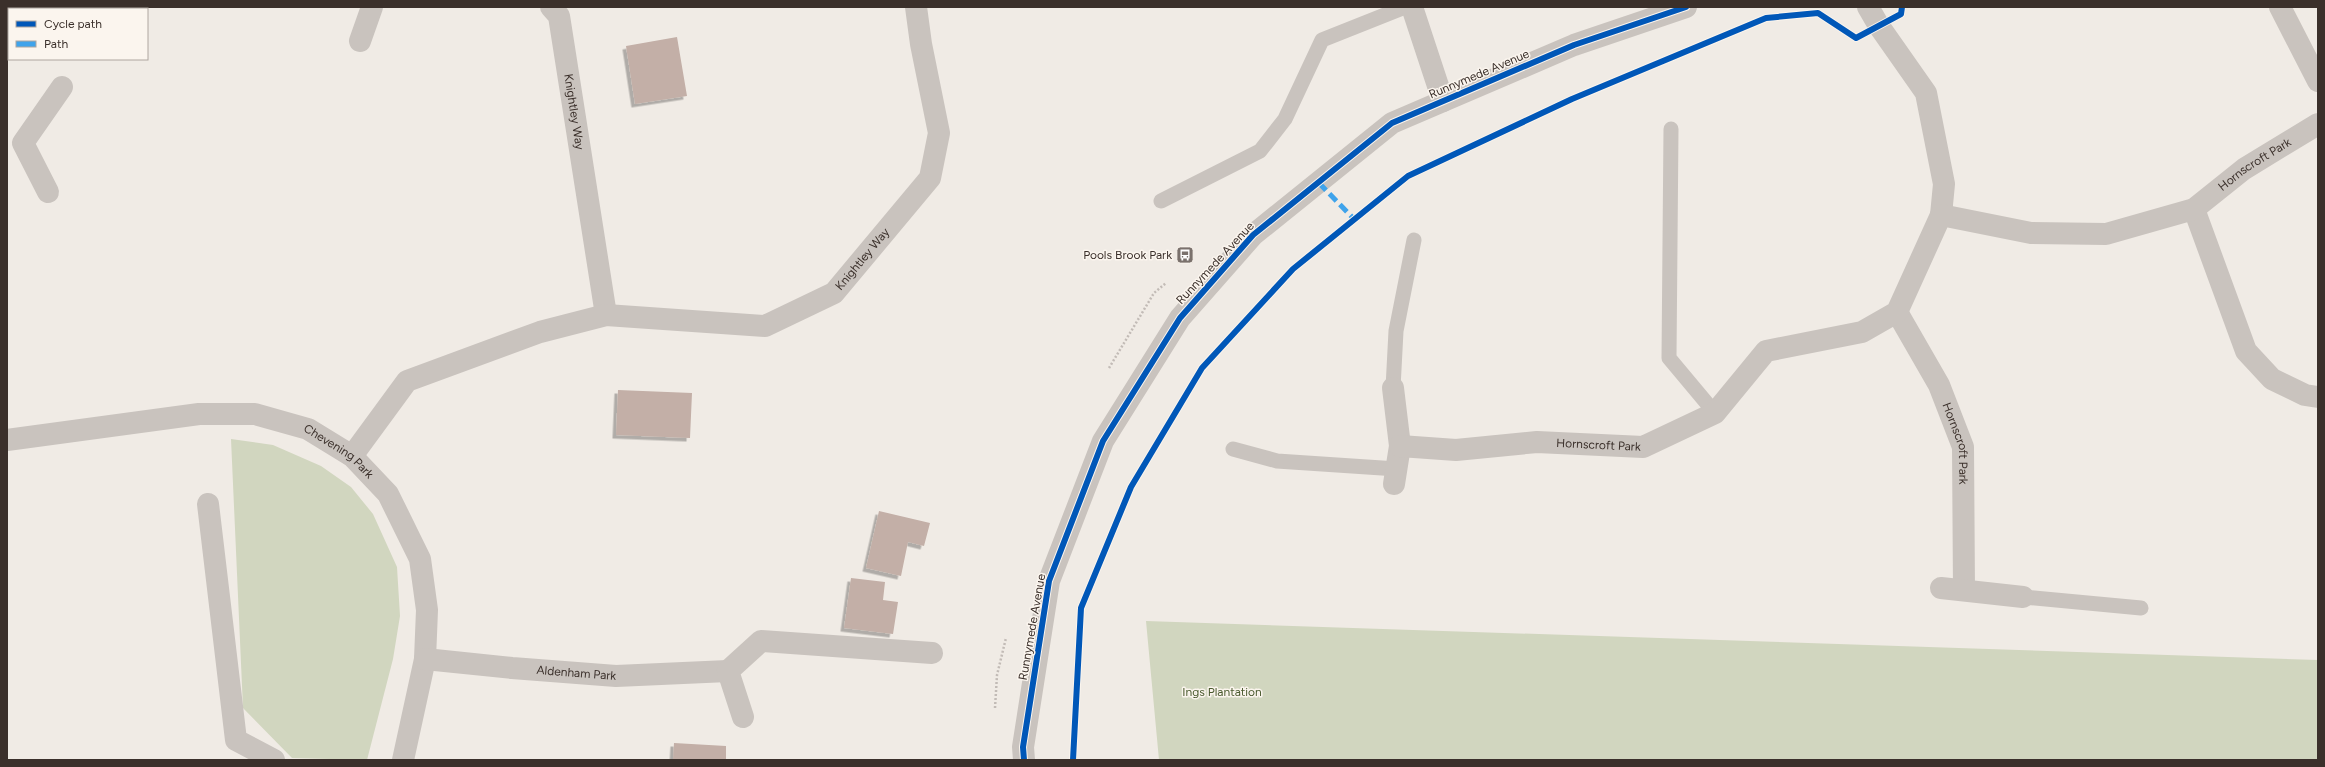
<svg xmlns="http://www.w3.org/2000/svg" width="2325" height="767" font-family="Figtree,sans-serif">
<style>
.green{fill:#d1d6bf}
.building{fill:#c3afa7;filter:url(#shadow)}
.lines{fill:none;stroke-linecap:round;stroke-linejoin:round}
.path{stroke:#c2bbb6;stroke-width:2.5;stroke-dasharray:2 2;stroke-linecap:butt}
.service{stroke:#c9c3be;stroke-width:15}
.minor{stroke:#c9c3be;stroke-width:22}
.tertiary{stroke:#c9c3be;stroke-width:22}
.quiet{stroke:#3fa3eb;stroke-width:5;stroke-dasharray:10 5;stroke-linecap:butt}
.cycleway-casing{stroke:#fbf5ee;stroke-width:8}
.cycleway{stroke:#0057b8;stroke-width:6}
.labels{text-anchor:middle;dominant-baseline:central;stroke-width:3;stroke-linejoin:round;paint-order:stroke}
.street-label{font-size:12px;fill:#3b302b;stroke:#fbf5ee}
.poi-label{font-size:12px;fill:#3b302b;stroke:#fbf5ee;text-anchor:end}
.park-label{font-size:12px;fill:#4a5a2e;stroke:#fbf5ee}
</style>
<defs>
<filter id="shadow"><feDropShadow dx="-3.5" dy="3.5" stdDeviation="0" flood-color="#0004"/></filter>
</defs>
<rect width="100%" height="100%" fill="#f0ebe5"/>
<!-- green -->
<path class="green" d="M 231,439 L 273,445 L 321,466 L 351,487 L 373,514 L 397,567 L 400,616 L 393,659 L 367,760 L 292,758 L 243,708 Z
M 1146,621 L 2318,660 L 2318,760 L 1159,760 Z"/>
<!-- building -->
<path class="building" d="M 677,37 L 687,96 L 635,104 L 626,46 Z
M 618,390 L 692,393 L 690,438 L 616,435 Z
M 879,511 L 930,523 L 924,546 L 908,542 L 901,576 L 866,568 Z
M 851,578 L 885,582 L 883,600 L 898,602 L 893,634 L 844,628 Z
M 674,743 L 726,746 L 726,760 L 673,760 Z"/>
<g class="lines">
<!-- path -->
<path class="path" d="M 1109,368 L 1154,293 L 1166,283
M 995,708 L 997,675 L 1006,638"/>
<!-- service -->
<path class="service" d="M 1671,129 L 1669,358 L 1715,413
M 1161,201 L 1260,151 L 1285,119 L 1322,40 L 1405,7
M 1393,388 L 1396,331 L 1414,240
M 1233,449 L 1277,461 L 1397,469
M 2023,597 L 2141,608"/>
<!-- minor -->
<g class="minor">
<path id="s1" d="M 551,7 L 559,16 L 606,315"/>
<path d="M 1412,7 L 1443,101"/>
<path d="M 1868,7 L 1879,26 L 1926,93 L 1944,184 L 1941,215"/>
<path d="M 2280,7 L 2318,81"/>
<path d="M 360,41 L 372,7"/>
<path d="M 48,192 L 23,143 L 62,87"/>
<path d="M 2194,209 L 2246,351 L 2272,379 L 2305,395 L 2318,397"/>
<path id="s2" d="M 1897,312 L 1939,385 L 1963,447 L 1964,590"/>
<path d="M 1393,388 L 1400,446 L 1394,484"/>
<path id="s3" d="M 7,440 L 199,414 L 255,414 L 308,429 L 352,456 L 388,494 L 420,559 L 427,610 L 425,659 L 403,760"/>
<path id="s4" d="M 1400,446 L 1456,450 L 1537,442 L 1643,447 L 1715,413 L 1766,351 L 1862,332 L 1897,312 L 1941,215 L 2031,233 L 2106,234 L 2194,209 L 2244,169 L 2318,124"/>
<path id="s5" d="M 352,456 L 407,381 L 540,332 L 606,315 L 765,326 L 834,293 L 930,178 L 939,133 L 921,44 L 916,7"/>
<path d="M 208,504 L 236,740 L 274,760"/>
<path d="M 1941,588 L 2023,597"/>
<path id="s6" d="M 425,659 L 512,668 L 616,676 L 728,671"/>
<path d="M 743,717 L 728,671 L 761,641 L 932,653"/>
</g>
<!-- tertiary -->
<path class="tertiary" d="M 1024,760 L 1023,747 L 1049,581 L 1103,441 L 1180,318 L 1253,235 L 1392,123 L 1574,45 L 1686,7"/>
<!-- quiet -->
<path class="quiet" d="M 1319,183 L 1354,219"/>
<!-- cycleway casing -->
<g class="cycleway-casing">
<path id="cycleway" d="M 1024,760 L 1023,747 L 1049,581 L 1103,441 L 1180,318 L 1253,235 L 1392,123 L 1574,45 L 1686,7
M 1073,760 L 1081,608 L 1131,487 L 1202,368 L 1293,269 L 1408,176 L 1572,99 L 1766,18 L 1818,13 L 1856,38 L 1901,14 L 1902,7"/>
</g>
<!-- cycleway -->
<use href="#cycleway" class="cycleway"/>
</g>
<!-- icons -->
<defs>
<g id="bus-square" transform="scale(0.9)"><rect x="-9" y="-9" width="18" height="18" rx="4" fill="#7a716c" stroke="#fbf5ee"/><path d="M-5-6H5V4H4V6H2V4H-2V6H-4V4H-5ZM-3.5-4V0h7V-4ZM-3.5 1.2v1.5H-2V1.2ZM2 1.2v1.5H3.5V1.2Z" fill="#fff"/></g>
</defs>
<g fill-rule="evenodd">
<use href="#bus-square" x="1185" y="255"/>
</g>
<g class="labels">
<!-- street labels -->
<g class="street-label">
<text transform="translate(1479 74) rotate(-23)">Runnymede Avenue</text>
<text stroke="none"><textPath href="#s1" startOffset="109">Knightley Way</textPath></text>
<text stroke="none"><textPath href="#s4" startOffset="982">Hornscroft Park</textPath></text>
<text stroke="none"><textPath href="#s5" startOffset="583">Knightley Way</textPath></text>
<text transform="translate(1215 263) rotate(-47)">Runnymede Avenue</text>
<text stroke="none"><textPath href="#s4" startOffset="199">Hornscroft Park</textPath></text>
<text stroke="none"><textPath href="#s2" startOffset="146">Hornscroft Park</textPath></text>
<text stroke="none"><textPath href="#s3" startOffset="343">Chevening Park</textPath></text>
<text transform="translate(1032 627) rotate(-80)">Runnymede Avenue</text>
<text stroke="none"><textPath href="#s6" startOffset="152">Aldenham Park</textPath></text>
</g>
<!-- poi labels -->
<g class="poi-label">
<text x="1172" y="255">Pools Brook Park</text>
</g>
<!-- park labels -->
<g class="park-label">
<text x="1222" y="692">Ings Plantation</text>
</g>
</g>
<!-- border -->
<rect width="2325" height="767" fill="none" stroke="#3b302b" stroke-width="16"/>
<!-- legend -->
<rect x="8" y="8" width="140" height="52" fill="#fbf5ee" stroke="#aea6a0"/>
<rect x="16" y="21" width="20" height="6" fill="#0057b8" stroke="#aea6a0"/>
<text x="44" y="28" font-size="12" fill="#3b302b">Cycle path</text>
<rect x="16" y="41" width="20" height="6" fill="#3fa3eb" stroke="#aea6a0"/>
<text x="44" y="48" font-size="12" fill="#3b302b">Path</text>
</svg>
